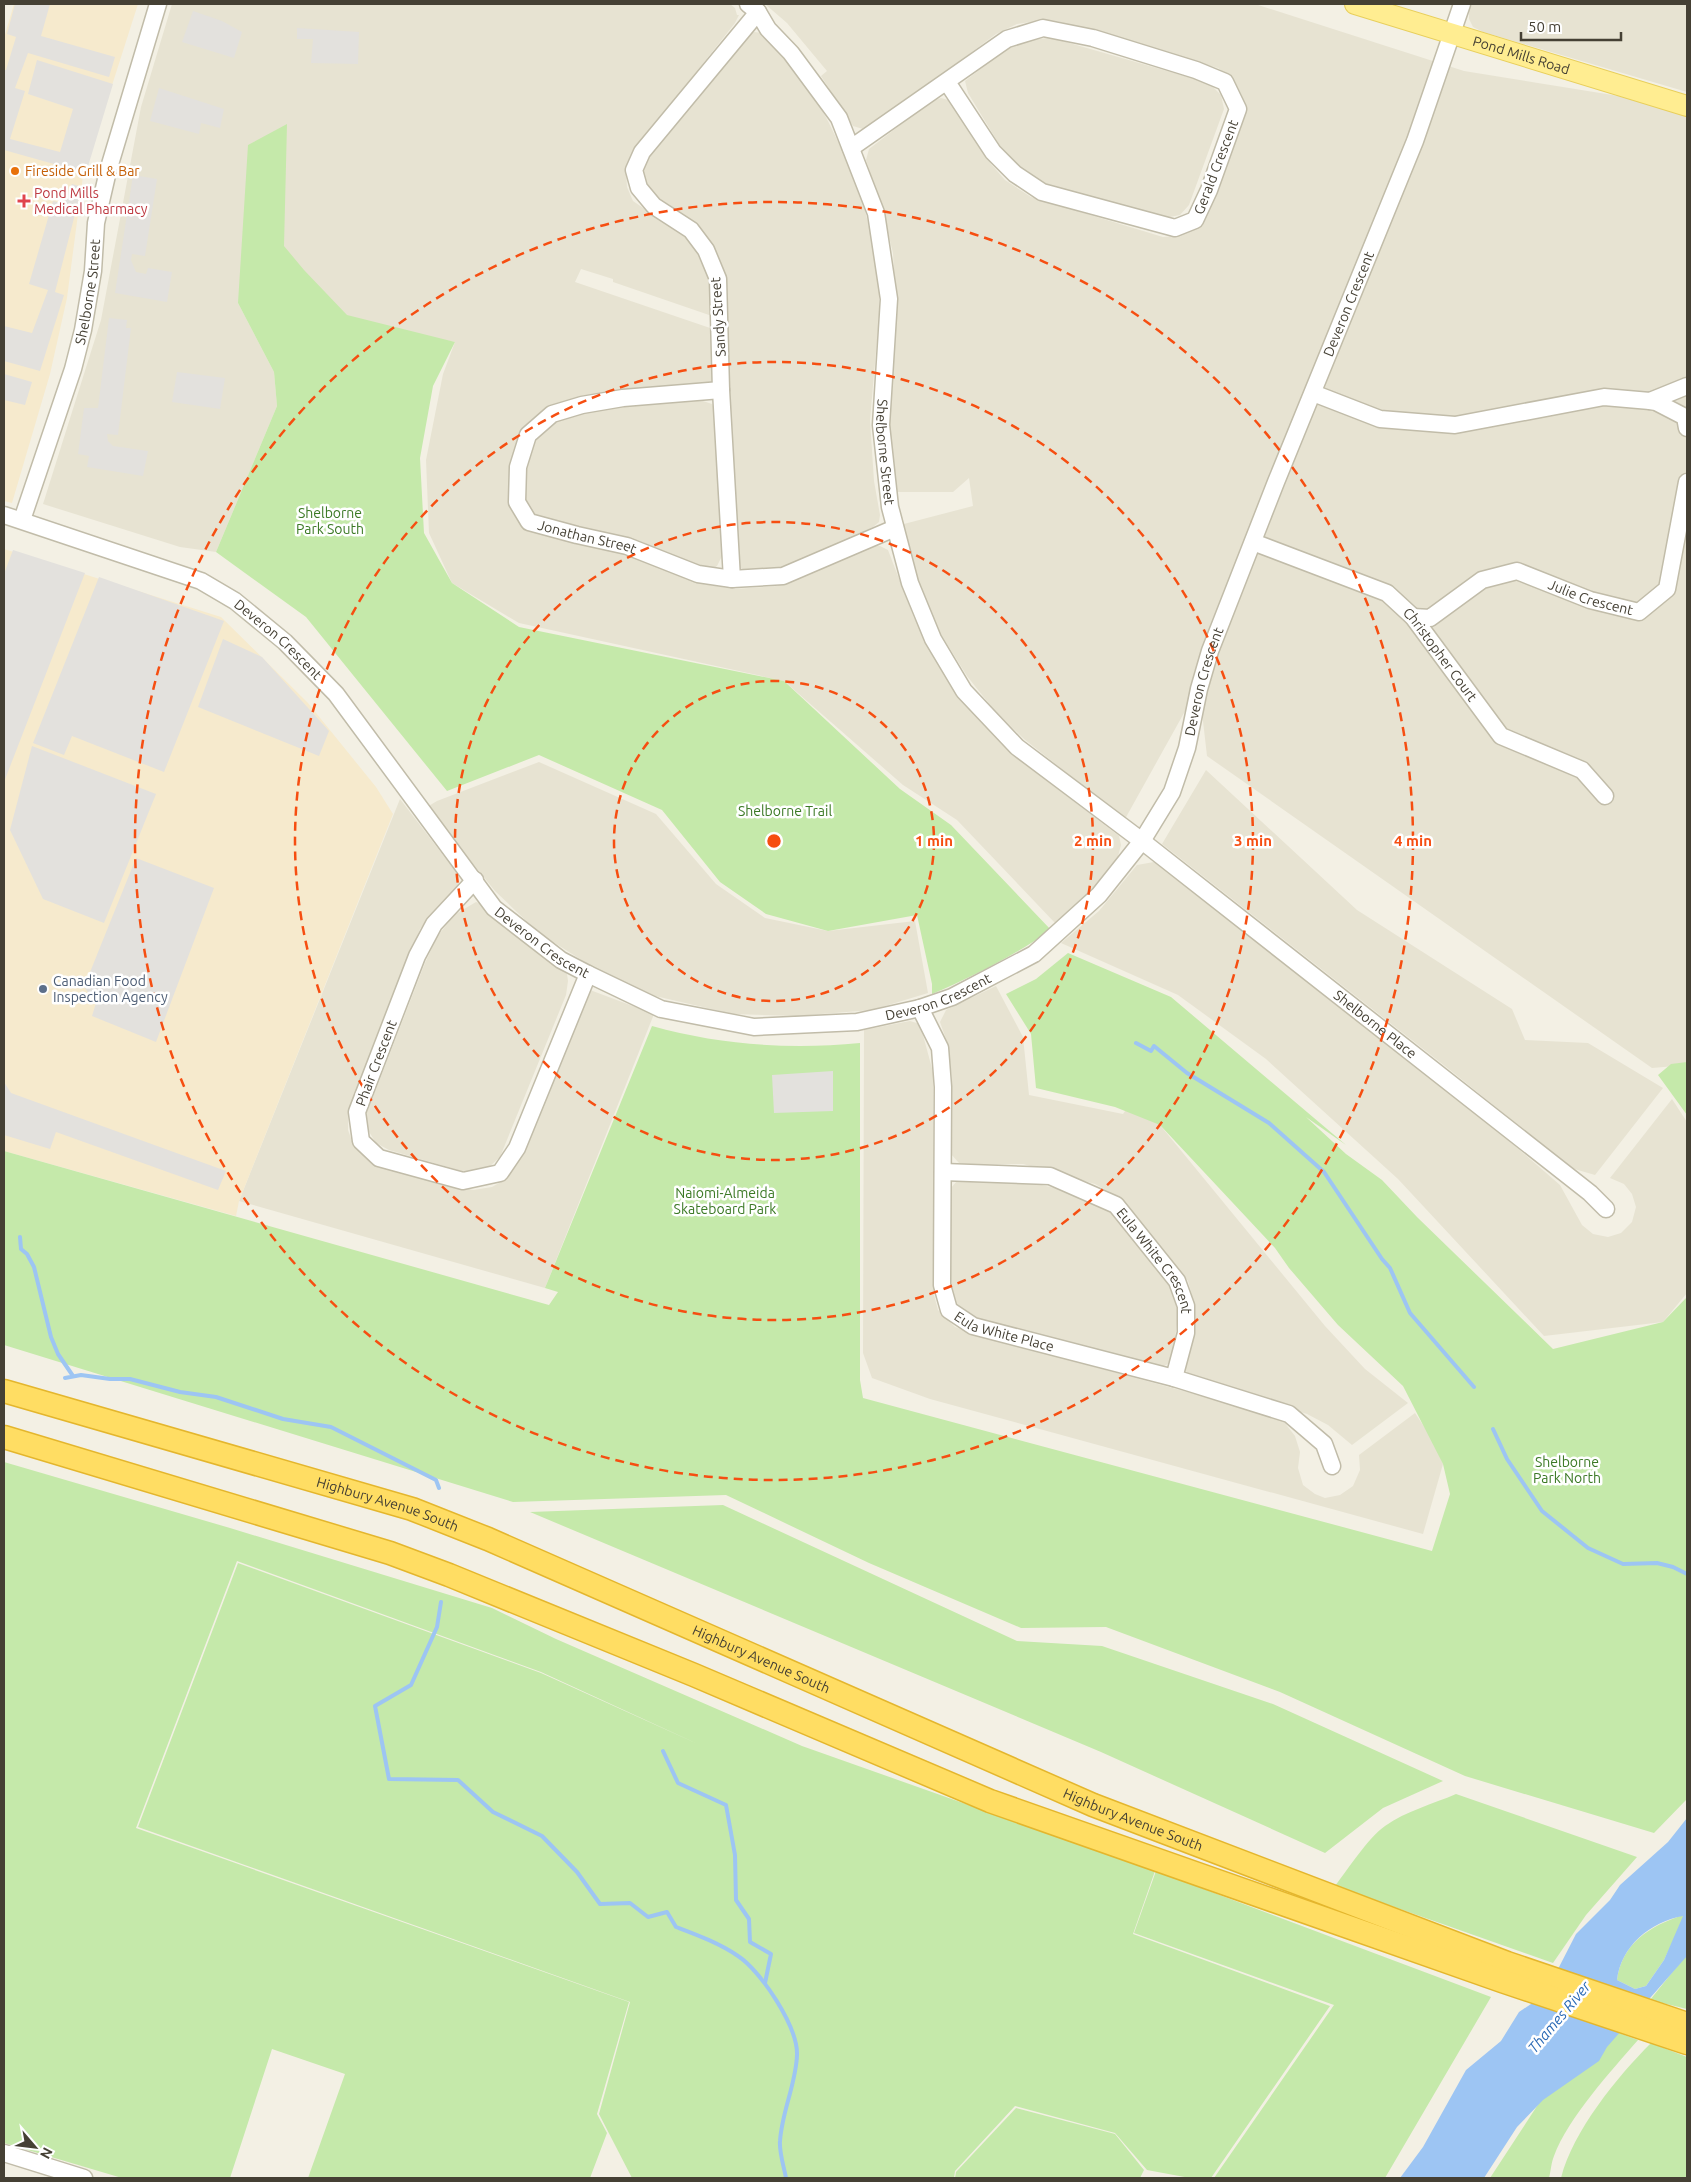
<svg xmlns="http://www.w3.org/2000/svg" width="1691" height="2182" font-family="Ubuntu,sans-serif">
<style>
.residential{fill:#e7e3d2}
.commercial{fill:#f6eacd}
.green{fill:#c5e9aa}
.parking{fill:#e3e1dd}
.water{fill:#9dc5f3;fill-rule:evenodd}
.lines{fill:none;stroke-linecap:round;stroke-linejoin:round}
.stream{stroke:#9dc5f3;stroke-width:4}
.minor-casing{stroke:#c1bca9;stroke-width:19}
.major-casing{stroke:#e8cf5c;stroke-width:22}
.highway-casing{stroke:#e4b62d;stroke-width:25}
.minor{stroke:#fff;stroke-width:16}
.major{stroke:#ffed91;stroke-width:20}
.highway{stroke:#ffdd63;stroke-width:22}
.ring{fill:none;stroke:#f64e11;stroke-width:2.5;stroke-dasharray:9 6}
.food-dot{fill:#e8710a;stroke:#fff;stroke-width:2}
.health-dot{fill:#e0444e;stroke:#fff;stroke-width:2}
.service-dot{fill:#5c6f8a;stroke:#fff;stroke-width:2}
.labels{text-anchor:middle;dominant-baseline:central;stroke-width:5;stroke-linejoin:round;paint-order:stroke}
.street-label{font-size:14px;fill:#454034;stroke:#fff}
.food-label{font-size:14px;fill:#c56008;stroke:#fff;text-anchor:start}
.health-label{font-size:14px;fill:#be3a42;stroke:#fff;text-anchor:start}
.park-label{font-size:14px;fill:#3b7925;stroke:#fff}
.service-label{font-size:14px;fill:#4e5e75;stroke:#fff;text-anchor:start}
.water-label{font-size:15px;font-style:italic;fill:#2969b5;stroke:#fff}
.centre{fill:#f64e11;stroke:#fff;stroke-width:2.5}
.ring-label{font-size:15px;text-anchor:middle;font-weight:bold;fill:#f64e11;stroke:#fff;stroke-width:5;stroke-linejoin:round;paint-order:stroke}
</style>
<rect width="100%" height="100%" fill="#f3f0e4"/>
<!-- residential -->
<path class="residential" d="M 172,4 L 730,4 L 735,8 L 737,15 L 739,15 L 735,23 L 630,156 L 626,171 L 627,187 L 633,201 L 684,236 L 696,247 L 710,280 L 712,316 L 613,282 L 613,279 L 581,269 L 575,282 L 713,329 L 715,377 L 710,383 L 547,410 L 529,423 L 513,453 L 510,507 L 635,553 L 703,584 L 734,589 L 777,586 L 871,545 L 880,546 L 888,550 L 914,618 L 935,655 L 1014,753 L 1046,780 L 1119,836 L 1121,845 L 1117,860 L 1089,893 L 1055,923 L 957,820 L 903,785 L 784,681 L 519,623 L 452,583 L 429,533 L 426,460 L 443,374 L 455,342 L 238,303 L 274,372 L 277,406 L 216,552 L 180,547 L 43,504 L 101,320 L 141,107 Z
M 765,4 L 1255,4 L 1464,71 L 1687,107 L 1687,1065 L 1652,1068 L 1207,756 L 1199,686 L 1125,819 L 1024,739 L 994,710 L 967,676 L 937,628 L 914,579 L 900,525 L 973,506 L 969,478 L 953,492 L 893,492 L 889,428 L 896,312 L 893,253 L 881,205 L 866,160 L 869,149 L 930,102 L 941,98 L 952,101 L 991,164 L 1005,180 L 1031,197 L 1163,237 L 1176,236 L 1194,228 L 1207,215 L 1239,129 L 1244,112 L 1242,96 L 1234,80 L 1218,68 L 1057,21 L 1044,20 L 1017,24 L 996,34 L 874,125 L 863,129 L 853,126 L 821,76 L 827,71 L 787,23 Z
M 1472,4 L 1687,4 L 1687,92 L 1483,32 L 1473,27 L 1469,19 L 1469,10 Z
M 754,32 L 764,33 L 812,92 L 829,123 L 850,167 L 864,206 L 874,248 L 879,284 L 879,317 L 870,420 L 874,481 L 880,515 L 879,522 L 873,527 L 799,562 L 777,570 L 746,572 L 737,565 L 725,293 L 722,265 L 711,243 L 700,228 L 653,198 L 644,186 L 641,170 L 644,161 L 746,37 Z
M 1052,38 L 1209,83 L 1221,95 L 1224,109 L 1189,205 L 1180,215 L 1165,218 L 1044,183 L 1020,170 L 1005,154 L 968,93 L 965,81 L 1011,45 L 1033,39 Z
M 700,400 L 712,404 L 716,413 L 722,556 L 717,566 L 708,572 L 642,542 L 540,520 L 528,509 L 523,495 L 525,457 L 533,440 L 549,426 L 571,415 L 615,405 Z
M 539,762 L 656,814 L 716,884 L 765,918 L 828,931 L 915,921 L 928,993 L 872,1010 L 796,1016 L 733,1014 L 655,996 L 591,966 L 539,933 L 495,891 L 427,807 L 437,801 Z
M 1206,770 L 1357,910 L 1512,1009 L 1525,1040 L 1588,1043 L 1663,1088 L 1595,1175 L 1571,1168 L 1450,1070 L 1162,844 Z
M 400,799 L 456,872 L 459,882 L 455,892 L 437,907 L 420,929 L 348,1111 L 348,1130 L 353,1144 L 363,1155 L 377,1165 L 473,1190 L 492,1187 L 506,1179 L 519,1160 L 590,990 L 654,1014 L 545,1288 L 239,1201 Z
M 1154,862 L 1289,964 L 1409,1061 L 1427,1071 L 1470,1107 L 1560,1185 L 1582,1225 L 1593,1234 L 1608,1237 L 1621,1233 L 1632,1222 L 1636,1207 L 1632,1194 L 1624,1184 L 1610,1178 L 1672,1099 L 1687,1122 L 1687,1293 L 1663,1322 L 1544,1336 L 1398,1179 L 1266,1059 L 1178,995 L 1061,943 L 1099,911 L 1137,865 Z
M 476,902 L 485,905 L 511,932 L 567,974 L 568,981 L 566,995 L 500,1157 L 488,1168 L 472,1174 L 389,1150 L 376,1143 L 368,1130 L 366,1115 L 425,963 L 437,937 L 454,915 Z
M 996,986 L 1023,1037 L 1029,1095 L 1123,1114 L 1130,1104 L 1160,1125 L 1325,1326 L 1365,1369 L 1408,1403 L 1352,1445 L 1328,1425 L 1307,1414 L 1191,1378 L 1186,1371 L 1186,1362 L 1194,1332 L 1195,1306 L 1188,1281 L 1132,1211 L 1113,1194 L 1095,1184 L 1071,1177 L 1023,1164 L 966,1165 L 959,1163 L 951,1154 L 952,1078 L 948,1045 L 940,1022 L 946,1010 Z
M 910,1021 L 920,1024 L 933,1072 L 934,1295 L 938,1310 L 955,1327 L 976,1335 L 1265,1413 L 1284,1422 L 1295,1436 L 1300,1452 L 1298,1468 L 1303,1485 L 1315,1494 L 1325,1498 L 1340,1495 L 1353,1486 L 1360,1470 L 1359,1455 L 1415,1413 L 1431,1437 L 1443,1464 L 1423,1534 L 930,1399 L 872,1378 L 863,1353 L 864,1030 Z
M 1020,1180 L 1063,1190 L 1091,1200 L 1113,1213 L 1163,1274 L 1176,1298 L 1178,1318 L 1173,1351 L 1168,1364 L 1159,1368 L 983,1321 L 966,1314 L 955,1303 L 949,1289 L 950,1189 L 957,1181 Z"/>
<!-- commercial -->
<path class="commercial" d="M 14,4 L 138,4 L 83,176 L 67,298 L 50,374 L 12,503 L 4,501 L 4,38 Z
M 4,549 L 221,617 L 308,703 L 376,787 L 393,814 L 239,1201 L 236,1216 L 4,1151 Z"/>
<!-- green -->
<path class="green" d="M 287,124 L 284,246 L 304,270 L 347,315 L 455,342 L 433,386 L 420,458 L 424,533 L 452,583 L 519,627 L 784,681 L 900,789 L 951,825 L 1051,930 C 1013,956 974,976 932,994 L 932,984 L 917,915 L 828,931 L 766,914 L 720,882 L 662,810 L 539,755 L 447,791 L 306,617 L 216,552 L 277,406 L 274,372 L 238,303 L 248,145 Z
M 1068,953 L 1171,997 L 1346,1145 L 1306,1117 L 1346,1154 L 1382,1180 L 1417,1217 L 1553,1349 L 1663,1322 L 1687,1297 L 1687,1799 L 1654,1833 L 1465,1776 L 1280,1692 L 1106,1627 L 1021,1628 L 869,1563 L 726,1495 L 513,1502 L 4,1345 L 4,1151 L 549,1305 L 558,1292 L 545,1288 L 652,1026 C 720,1045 790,1050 860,1043 L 860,1380 L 863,1398 L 1432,1551 L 1450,1494 L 1443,1464 L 1403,1386 L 1338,1325 L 1289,1268 L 1275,1248 L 1160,1125 L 1115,1107 L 1036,1088 L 1031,1034 L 1006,994 L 1036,979 Z
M 1687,1062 L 1687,1115 L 1658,1075 L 1671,1064 Z
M 4,1462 L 230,1528 L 492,1608 L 556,1639 L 802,1746 L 1155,1871 L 1133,1934 L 1330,2006 L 1211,2178 L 1190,2178 L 1147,2170 L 1115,2133 L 1015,2106 L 955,2171 L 954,2178 L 632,2178 L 599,2114 L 630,2002 L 138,1827 L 238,1563 L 541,1673 L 700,1745 L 541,1672 L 237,1561 L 136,1828 L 629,2002 L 597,2114 L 607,2133 L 590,2178 L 308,2178 L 345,2074 L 272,2049 L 230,2178 L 122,2178 L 4,2143 Z
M 723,1505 L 1017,1641 L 1102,1646 L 1273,1704 L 1443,1781 L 1383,1808 L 1325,1853 L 1101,1752 L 530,1512 Z
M 1456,1794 L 1637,1857 L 1586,1915 L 1553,1963 L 1335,1886 C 1348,1869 1368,1838 1385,1826 C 1406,1811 1433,1804 1456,1794 Z
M 1156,1871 L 1491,1997 L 1385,2178 L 1214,2178 L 1334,2005 L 1134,1933 Z
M 1683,1915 L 1683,1920 L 1664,1960 L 1646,1986 L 1635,1989 L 1617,1980 C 1622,1943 1650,1926 1683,1915 Z
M 1687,1954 L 1687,2009 L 1650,2000 Z
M 1605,2028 L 1638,2040 C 1612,2070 1568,2118 1554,2156 C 1551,2163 1551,2171 1549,2178 L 1490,2178 L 1554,2080 Z
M 1651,2043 L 1687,2057 L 1687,2178 L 1561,2178 C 1573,2131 1617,2077 1651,2043 Z
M 1016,2108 L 1115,2134 L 1144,2170 L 1140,2178 L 955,2178 L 956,2172 Z"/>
<!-- parking -->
<path class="parking" d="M 15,4 L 50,4 L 41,36 L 115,57 L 109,77 L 28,53 L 15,88 L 25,91 L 10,139 L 60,152 L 73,109 L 28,94 L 37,60 L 113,84 L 86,173 L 4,150 L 4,70 L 6,70 L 16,37 L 7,34 Z
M 193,11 L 222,21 L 242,32 L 234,58 L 182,42 Z
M 297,28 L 359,32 L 358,64 L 311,63 L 313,39 L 297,39 Z
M 159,88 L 224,109 L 220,128 L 201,123 L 199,134 L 150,121 Z
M 133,175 L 157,179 L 145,256 L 132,254 L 131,260 L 136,272 L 146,274 L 148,268 L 172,272 L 167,302 L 115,293 Z
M 72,184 L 82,187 L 55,292 L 64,295 L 40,371 L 4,361 L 4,326 L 32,333 L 48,290 L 29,284 L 53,201 L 64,204 Z
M 109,318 L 127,320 L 126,328 L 131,328 L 118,435 L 107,434 L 108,441 L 113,446 L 148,451 L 143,476 L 87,467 L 89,456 L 78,454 L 84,408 L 98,408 Z
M 177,372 L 225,378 L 220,409 L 172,402 Z
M 4,374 L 32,382 L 25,405 L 4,400 Z
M 13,550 L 85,573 L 4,782 L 4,574 Z
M 99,577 L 224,621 L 164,772 L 72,736 L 64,755 L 33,743 Z
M 223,639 L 262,657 L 329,731 L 319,756 L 198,707 Z
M 32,746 L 156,794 L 104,923 L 43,899 L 10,830 Z
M 136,858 L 214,888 L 156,1042 L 92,1016 L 96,1003 L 84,987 Z
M 833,1071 L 833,1111 L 774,1113 L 772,1075 Z
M 4,1082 L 11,1093 L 226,1171 L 218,1190 L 56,1132 L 50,1149 L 4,1135 Z"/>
<!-- water -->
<path class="water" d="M 1687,1818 L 1687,1956 L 1607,2047 L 1599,2061 L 1543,2100 L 1517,2127 L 1484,2178 L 1400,2178 L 1423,2147 L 1466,2070 L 1501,2041 L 1519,2012 L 1534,2002 L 1557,1971 L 1576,1934 L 1610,1900 L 1620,1885 L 1668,1842 ZM 1683,1916 L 1664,1960 L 1646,1986 L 1635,1989 L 1617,1980 C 1621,1946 1650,1922 1683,1916 Z"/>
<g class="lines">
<!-- stream -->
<path class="stream" d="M 1136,1043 L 1151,1051 L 1154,1046 L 1187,1073 L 1269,1123 L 1324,1172 L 1382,1259 L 1390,1268 L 1410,1313 L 1474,1387
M 20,1237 L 21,1249 L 27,1254 L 34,1267 L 51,1337 L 58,1354 L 73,1376
M 65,1378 L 81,1375 L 110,1379 L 130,1379 L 180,1392 L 216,1397 L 283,1419 L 331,1427 L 436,1480 L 439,1488
M 1493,1429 L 1507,1459 L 1542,1511 L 1588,1548 L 1623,1564 L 1657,1563 L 1673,1567 L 1687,1574
M 441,1602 L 437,1627 L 411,1685 L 375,1706 L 389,1779 L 458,1780 L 493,1812 L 542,1836 L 577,1872 L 600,1904 L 630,1903 L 648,1917 L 667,1912 L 676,1927 C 697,1935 719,1943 738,1956 C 761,1971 798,2027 797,2055 C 796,2084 782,2111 780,2141 C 779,2152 784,2167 786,2178
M 663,1751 L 678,1783 L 726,1805 L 735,1855 L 736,1900 L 749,1919 L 750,1942 L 771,1954 L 765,1983"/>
<!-- minor casing -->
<g class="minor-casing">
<g id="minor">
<path id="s1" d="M 748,4 L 758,12 L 768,29 L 791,53 L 839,118 L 876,213 L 889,299 L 881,425 L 890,507 L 910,583 L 933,639 L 964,691 L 1017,747 L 1142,841 L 1590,1193 L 1606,1209"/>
<path d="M 851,148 L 1007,39 L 1043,28 L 1093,38 L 1196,70 L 1225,82 L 1238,109 L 1209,190 L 1195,220 L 1175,228 L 1042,192 L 1015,174 L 993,152 L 947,82"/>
<path id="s2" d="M 721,390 L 623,398 L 582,405 L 552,414 L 528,435 L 518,467 L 517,502 L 529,522 L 577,535 L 627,546 L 698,574 L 732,579 L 783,576 L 895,528"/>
<path d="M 1313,393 L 1380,419 L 1455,425 L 1604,397 L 1650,401 L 1656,402 L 1685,417 L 1687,428"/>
<path d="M 1650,401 L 1687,386"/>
<path id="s3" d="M 4,515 L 201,581 L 235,601 L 285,642 L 336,694 L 494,908 L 561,960 L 588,974 L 661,1009 L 754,1027 L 857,1022 L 920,1008 L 952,997 L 1034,954 L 1099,895 L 1142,841 L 1172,792 L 1187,748 L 1199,689 L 1210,651 L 1276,482 L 1415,141 L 1462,4"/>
<path id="s4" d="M 22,520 L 73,369 L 83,330 L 93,271 L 96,223 L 108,171 L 158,4"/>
<path id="s5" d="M 1253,542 L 1387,593 L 1413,617 L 1501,736 L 1582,770 L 1605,796"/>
<path d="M 732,579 L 721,390 L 718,279 L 706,250 L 691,230 L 654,206 L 639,188 L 634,170 L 642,152 L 758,12"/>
<path id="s6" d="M 1413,617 L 1430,618 L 1482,580 L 1517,571 L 1590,600 L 1639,612 L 1667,589 L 1687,482"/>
<path d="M 475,880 L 434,924 L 417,956 L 357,1112 L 361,1141 L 379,1158 L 463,1181 L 500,1173 L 517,1148 L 588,974"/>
<path id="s7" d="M 920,1008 L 940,1048 L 943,1087 L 942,1285 L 949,1310 L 973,1326 L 1174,1378 L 1289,1414 L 1324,1444 L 1332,1466"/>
<path id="s8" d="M 943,1172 L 1050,1176 L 1116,1205 L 1177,1281 L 1186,1306 L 1186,1333 L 1174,1378"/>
<path d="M 4,2153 L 84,2178"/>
</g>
</g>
<!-- major casing -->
<g class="major-casing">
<g id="major">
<path id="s9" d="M 1355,4 L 1687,106"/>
</g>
</g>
<!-- highway casing -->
<g class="highway-casing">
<g id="highway">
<path id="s10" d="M 4,1391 L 412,1509 L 488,1539 L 1093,1805 L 1507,1963 L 1687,2024"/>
<path d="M 4,1437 L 390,1553 L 449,1575 L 694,1675 L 990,1801 L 1502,1981 L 1687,2043"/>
</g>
</g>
<!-- minor -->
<use href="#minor" class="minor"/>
<!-- major -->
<use href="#major" class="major"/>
<!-- highway -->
<use href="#highway" class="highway"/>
</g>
<!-- distance rings -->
<g class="ring">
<circle cx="774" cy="841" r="160"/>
<circle cx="774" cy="841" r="319"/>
<circle cx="774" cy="841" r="479"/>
<circle cx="774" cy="841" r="639"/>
</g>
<!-- markers -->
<circle class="food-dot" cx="15" cy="171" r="5"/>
<path class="health-dot" d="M21.5 193.5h5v5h5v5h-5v5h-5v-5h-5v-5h5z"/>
<circle class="service-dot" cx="43" cy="989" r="5"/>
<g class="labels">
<!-- street labels -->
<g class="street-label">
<text stroke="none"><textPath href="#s9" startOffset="174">Pond Mills Road</textPath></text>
<text transform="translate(1216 167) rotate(-69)">Gerald Crescent</text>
<text stroke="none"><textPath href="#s4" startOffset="238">Shelborne Street</textPath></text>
<text stroke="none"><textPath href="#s3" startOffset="1970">Deveron Crescent</textPath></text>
<text transform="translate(718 317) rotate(-94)">Sandy Street</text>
<text stroke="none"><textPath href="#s1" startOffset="489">Shelborne Street</textPath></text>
<text stroke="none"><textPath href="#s2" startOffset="355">Jonathan Street</textPath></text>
<text stroke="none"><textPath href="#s6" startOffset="196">Julie Crescent</textPath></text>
<text stroke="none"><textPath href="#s3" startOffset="305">Deveron Crescent</textPath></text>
<text stroke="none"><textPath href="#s5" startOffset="225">Christopher Court</textPath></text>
<text stroke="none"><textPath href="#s3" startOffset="1565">Deveron Crescent</textPath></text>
<text stroke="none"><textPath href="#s3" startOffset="710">Deveron Crescent</textPath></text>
<text stroke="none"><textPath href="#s3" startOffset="1130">Deveron Crescent</textPath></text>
<text stroke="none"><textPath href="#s1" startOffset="1274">Shelborne Place</textPath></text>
<text transform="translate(376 1063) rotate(-69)">Phair Crescent</text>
<text stroke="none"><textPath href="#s8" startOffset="248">Eula White Crescent</textPath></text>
<text stroke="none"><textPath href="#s7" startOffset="368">Eula White Place</textPath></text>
<text stroke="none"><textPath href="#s10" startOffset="400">Highbury Avenue South</textPath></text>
<text stroke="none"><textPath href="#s10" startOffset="805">Highbury Avenue South</textPath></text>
<text stroke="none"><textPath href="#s10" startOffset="1210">Highbury Avenue South</textPath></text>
</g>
<!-- food labels -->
<g class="food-label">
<text x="25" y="171">Fireside Grill &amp; Bar</text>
</g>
<!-- health labels -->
<g class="health-label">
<text x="34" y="193">Pond Mills<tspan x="34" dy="16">Medical Pharmacy</tspan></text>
</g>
<!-- park labels -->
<g class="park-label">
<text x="330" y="513">Shelborne<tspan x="330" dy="16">Park South</tspan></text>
<text x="785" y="811">Shelborne Trail</text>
<text x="725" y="1193">Naiomi-Almeida<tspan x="725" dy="16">Skateboard Park</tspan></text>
<text x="1567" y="1462">Shelborne<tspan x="1567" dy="16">Park North</tspan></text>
</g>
<!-- service labels -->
<g class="service-label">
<text x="53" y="981">Canadian Food<tspan x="53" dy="16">Inspection Agency</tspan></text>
</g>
<!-- water labels -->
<g class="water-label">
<text transform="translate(1559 2017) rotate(-50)">Thames River</text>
</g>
</g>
<circle cx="774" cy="841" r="8" class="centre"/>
<g class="ring-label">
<text x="934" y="846">1 min</text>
<text x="1093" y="846">2 min</text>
<text x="1253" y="846">3 min</text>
<text x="1413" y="846">4 min</text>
</g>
<!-- border -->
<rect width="1691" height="2182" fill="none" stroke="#454034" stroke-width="10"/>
<!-- north arrow -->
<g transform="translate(35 2147) rotate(118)" stroke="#ffffff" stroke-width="4" paint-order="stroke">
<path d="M0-4L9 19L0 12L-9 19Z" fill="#454034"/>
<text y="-8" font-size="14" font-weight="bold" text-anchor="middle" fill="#454034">N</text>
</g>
<!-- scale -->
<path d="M1521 32v8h100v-8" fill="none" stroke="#454034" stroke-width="2.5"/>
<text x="1528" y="32" font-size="15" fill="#454034" stroke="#ffffff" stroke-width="4" paint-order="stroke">50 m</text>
</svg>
